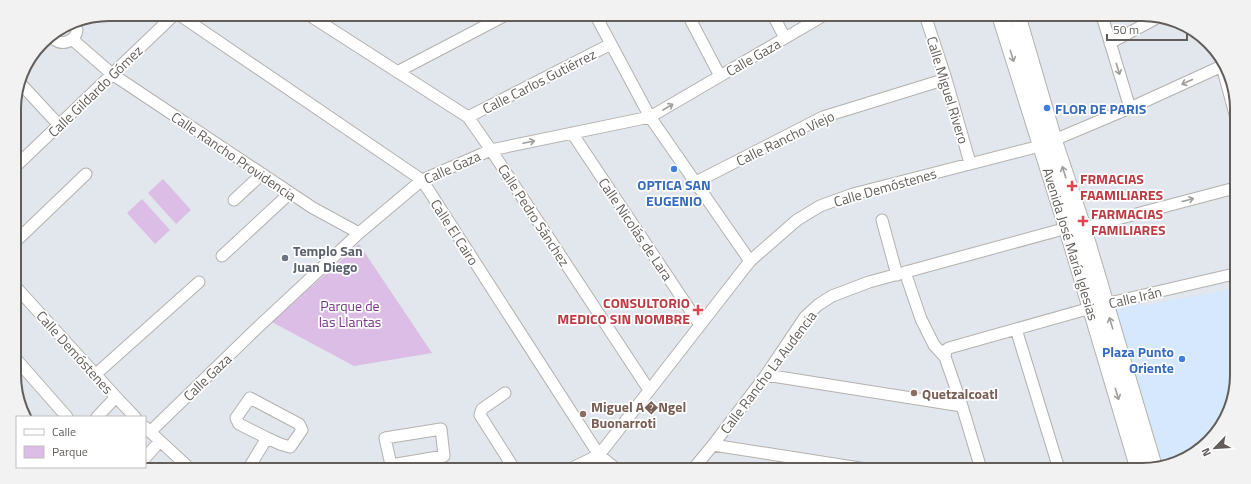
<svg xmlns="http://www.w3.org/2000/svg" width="1251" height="484" font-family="'Titillium Web',sans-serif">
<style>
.commercial{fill:#d5e8fe}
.green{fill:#dcbde5}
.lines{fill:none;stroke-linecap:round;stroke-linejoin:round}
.street-casing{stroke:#b5b0ad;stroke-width:13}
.secondary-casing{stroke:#b5b0ac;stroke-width:18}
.street{stroke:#fff;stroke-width:11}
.secondary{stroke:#fff;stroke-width:16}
.oneway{stroke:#a19e9c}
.shop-dot{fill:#3f7fe0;stroke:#fff;stroke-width:1.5}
.health-dot{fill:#e0444e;stroke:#fff;stroke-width:1.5}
.worship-dot{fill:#6b7280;stroke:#fff;stroke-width:1.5}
.education-dot{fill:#8d6e63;stroke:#fff;stroke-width:1.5}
.labels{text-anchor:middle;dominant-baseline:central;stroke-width:3.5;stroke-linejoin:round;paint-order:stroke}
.street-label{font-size:14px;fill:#635d5a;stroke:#fff}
.shop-label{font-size:14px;font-weight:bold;fill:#366cbe;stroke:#fff;text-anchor:start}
.health-label{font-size:14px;font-weight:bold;fill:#be3a42;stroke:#fff;text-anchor:start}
.worship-label{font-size:14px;font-weight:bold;fill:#5b616d;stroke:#fff;text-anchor:start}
.park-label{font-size:14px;fill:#783487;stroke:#fff}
.education-label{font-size:14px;font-weight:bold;fill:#785e54;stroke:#fff;text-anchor:start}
.rim{fill:none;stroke:#635d5a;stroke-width:2}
</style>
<rect width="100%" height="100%" fill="#e1e7ed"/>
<!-- commercial -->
<path class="commercial" d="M 1233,289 L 1232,405 L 1199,450 L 1163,464 L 1117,312 L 1117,309 L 1139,303 L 1141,306 Z"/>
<!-- green -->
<path class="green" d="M 163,179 L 191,210 L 176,224 L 148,193 Z
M 142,199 L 170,230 L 155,244 L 127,213 Z
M 359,244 L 432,353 L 354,366 L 272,322 Z"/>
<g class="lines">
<!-- street casing -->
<g class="street-casing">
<path id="street" d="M 178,14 L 422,180 L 599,455 L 614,467
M 309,15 L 468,117 L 491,150 L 649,390
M 596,16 L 650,117 L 750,261
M 689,17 L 720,76
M 774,17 L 785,38
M 926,18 L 946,79 L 970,163
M 1103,19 L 1130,108
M 50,35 C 52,37 53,39 55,40 C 64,46 76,40 77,30 L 71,22
M 73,40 L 112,74 L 313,208 L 359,233
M 1110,43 L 1155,19
M 1222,66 L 1236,118
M 397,72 L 504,16
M 20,83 L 59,125
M 468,117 L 611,44
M 572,133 L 700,325
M 15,167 L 175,14
M 696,182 L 823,117 L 946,79
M 234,200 L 262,174
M 882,220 L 897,275
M 1083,228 L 1235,188
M 15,242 L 86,174
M 222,256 L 290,193
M 905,272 L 921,319 L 934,345 L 945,357
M 15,286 L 116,397 L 135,417
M 1016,329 L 1059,469
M 16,359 L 67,417
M 96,374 L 199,282
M 766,375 L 962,406
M 505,393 L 482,409 L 480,415 L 513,467
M 97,417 L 116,397
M 145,427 L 186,465
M 441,429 L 444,456 L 391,465 L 385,438 Z
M 150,432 L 257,328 L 359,233 L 422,180 L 491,150 L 650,117 L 821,17
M 713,445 L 866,469
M 145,458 L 160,441
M 250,466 L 267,438 L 280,444 L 290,447 L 291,446 L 302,430 L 299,424 L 250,398 L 236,418 L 239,424 L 267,438
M 574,467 L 599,455 L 750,261 L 797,220 L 820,206 L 853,194 L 1040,146 L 1130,108 L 1222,66
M 694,468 L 713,445 L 766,375 L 805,317 L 818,305 L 832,296 L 869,282 L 1067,228
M 981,469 L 962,406 L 945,357 L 946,350 L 949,348 L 1105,304 L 1234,274"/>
</g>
<!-- secondary casing -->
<g class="secondary-casing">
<path id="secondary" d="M 1001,18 L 1067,228 L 1139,470
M 1018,18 L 1054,141 L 1083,228 L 1154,467"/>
</g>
<!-- street -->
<use href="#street" class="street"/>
<!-- secondary -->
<use href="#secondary" class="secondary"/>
</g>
<!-- one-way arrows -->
<defs><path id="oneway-shaft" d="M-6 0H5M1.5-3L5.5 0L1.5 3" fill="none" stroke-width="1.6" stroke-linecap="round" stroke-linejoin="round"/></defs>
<g class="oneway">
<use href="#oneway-shaft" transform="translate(1012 56) rotate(73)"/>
<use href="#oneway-shaft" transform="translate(1118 69) rotate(73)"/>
<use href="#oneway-shaft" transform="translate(1187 82) rotate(156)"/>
<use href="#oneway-shaft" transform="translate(668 107) rotate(-30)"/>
<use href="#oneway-shaft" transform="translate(529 142) rotate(-12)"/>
<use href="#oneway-shaft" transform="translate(1064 172) rotate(-108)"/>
<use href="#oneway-shaft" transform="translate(1188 200) rotate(-15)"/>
<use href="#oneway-shaft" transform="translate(1111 323) rotate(-107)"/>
<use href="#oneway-shaft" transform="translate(1117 394) rotate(73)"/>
</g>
<!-- markers -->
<g class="shop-dot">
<circle cx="1047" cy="108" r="4"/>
<circle cx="674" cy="169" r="4"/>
<circle cx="1182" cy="359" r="4"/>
</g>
<g class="health-dot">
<path d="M1070 180h4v4h4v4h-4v4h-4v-4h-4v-4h4z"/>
<path d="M1081 215h4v4h4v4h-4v4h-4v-4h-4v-4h4z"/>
<path d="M696 304h4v4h4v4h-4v4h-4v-4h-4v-4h4z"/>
</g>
<circle class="worship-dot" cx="285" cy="258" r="4"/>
<g class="education-dot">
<circle cx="914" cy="393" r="4"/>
<circle cx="583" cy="414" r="4"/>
</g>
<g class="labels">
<!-- street labels -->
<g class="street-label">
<text transform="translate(753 57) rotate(-30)">Calle Gaza</text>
<text transform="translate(539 81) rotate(-27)">Calle Carlos Gutiérrez</text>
<text transform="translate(948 90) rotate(73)">Calle Miguel Rivero</text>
<text transform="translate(95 91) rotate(-44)">Calle Gildardo Gómez</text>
<text transform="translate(785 138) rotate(-26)">Calle Rancho Viejo</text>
<text transform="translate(234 156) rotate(34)">Calle Rancho Providencia</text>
<text transform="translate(452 167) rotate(-24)">Calle Gaza</text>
<text transform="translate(885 187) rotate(-16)">Calle Demóstenes</text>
<text transform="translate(534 215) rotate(57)">Calle Pedro Sánchez</text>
<text transform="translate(636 229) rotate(56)">Calle Nicolás de Lara</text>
<text transform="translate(455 232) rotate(57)">Calle El Cairo</text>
<text transform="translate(1071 244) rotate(73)">Avenida José María Iglesias</text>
<text transform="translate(1135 297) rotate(-13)">Calle Irán</text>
<text transform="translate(75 352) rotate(48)">Calle Demóstenes</text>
<text transform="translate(768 372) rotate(-53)">Calle Rancho La Audencia</text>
<text transform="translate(207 377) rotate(-44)">Calle Gaza</text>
</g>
<!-- shop labels -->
<g class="shop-label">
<text x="1055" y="108">FLOR DE PARIS</text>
<text x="674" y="184" text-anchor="middle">OPTICA SAN<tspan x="674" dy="16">EUGENIO</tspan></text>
<text x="1174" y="351" text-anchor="end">Plaza Punto<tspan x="1174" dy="16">Oriente</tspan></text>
</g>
<!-- health labels -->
<g class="health-label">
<text x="1080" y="178">FRMACIAS<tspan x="1080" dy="16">FAAMILIARES</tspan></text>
<text x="1091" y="213">FARMACIAS<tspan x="1091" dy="16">FAMILIARES</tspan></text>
<text x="690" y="302" text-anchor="end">CONSULTORIO<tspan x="690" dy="16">MEDICO SIN NOMBRE</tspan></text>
</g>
<!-- worship labels -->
<g class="worship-label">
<text x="293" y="250">Templo San<tspan x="293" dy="16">Juan Diego</tspan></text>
</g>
<!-- park labels -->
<g class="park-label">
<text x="350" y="305">Parque de<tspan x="350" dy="16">las Llantas</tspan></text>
</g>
<!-- education labels -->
<g class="education-label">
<text x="922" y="393">Quetzalcoatl</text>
<text x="591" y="406">Miguel A�Ngel<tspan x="591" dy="16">Buonarroti</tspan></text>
</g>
</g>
<!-- crop -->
<path d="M0 0H1251V484H0ZM109 21H1142A88 88 0 0 1 1230 109V375A88 88 0 0 1 1142 463H109A88 88 0 0 1 21 375V109A88 88 0 0 1 109 21Z" fill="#f3f2f2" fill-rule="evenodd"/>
<path class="rim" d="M109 21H1142A88 88 0 0 1 1230 109V375A88 88 0 0 1 1142 463H109A88 88 0 0 1 21 375V109A88 88 0 0 1 109 21Z"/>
<!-- legend -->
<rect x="16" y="416" width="130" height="52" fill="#ffffff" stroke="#c1bebd"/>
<rect x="24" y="429" width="20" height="6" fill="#ffffff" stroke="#c1bebd"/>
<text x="52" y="436" font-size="12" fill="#635d5a">Calle</text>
<rect x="24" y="446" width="20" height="12" fill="#dcbde5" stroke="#c1bebd"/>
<text x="52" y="456" font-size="12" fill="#635d5a">Parque</text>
<!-- north arrow -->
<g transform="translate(1215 448) rotate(245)" stroke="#ffffff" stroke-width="3" paint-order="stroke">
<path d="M0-3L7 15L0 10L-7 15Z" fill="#635d5a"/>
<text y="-6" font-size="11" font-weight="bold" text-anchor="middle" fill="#635d5a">N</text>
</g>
<!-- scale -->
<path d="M1107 34v6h80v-6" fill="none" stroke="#635d5a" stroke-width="2"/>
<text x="1113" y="34" font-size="12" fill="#635d5a" stroke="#ffffff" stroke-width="3" paint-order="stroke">50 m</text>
</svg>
